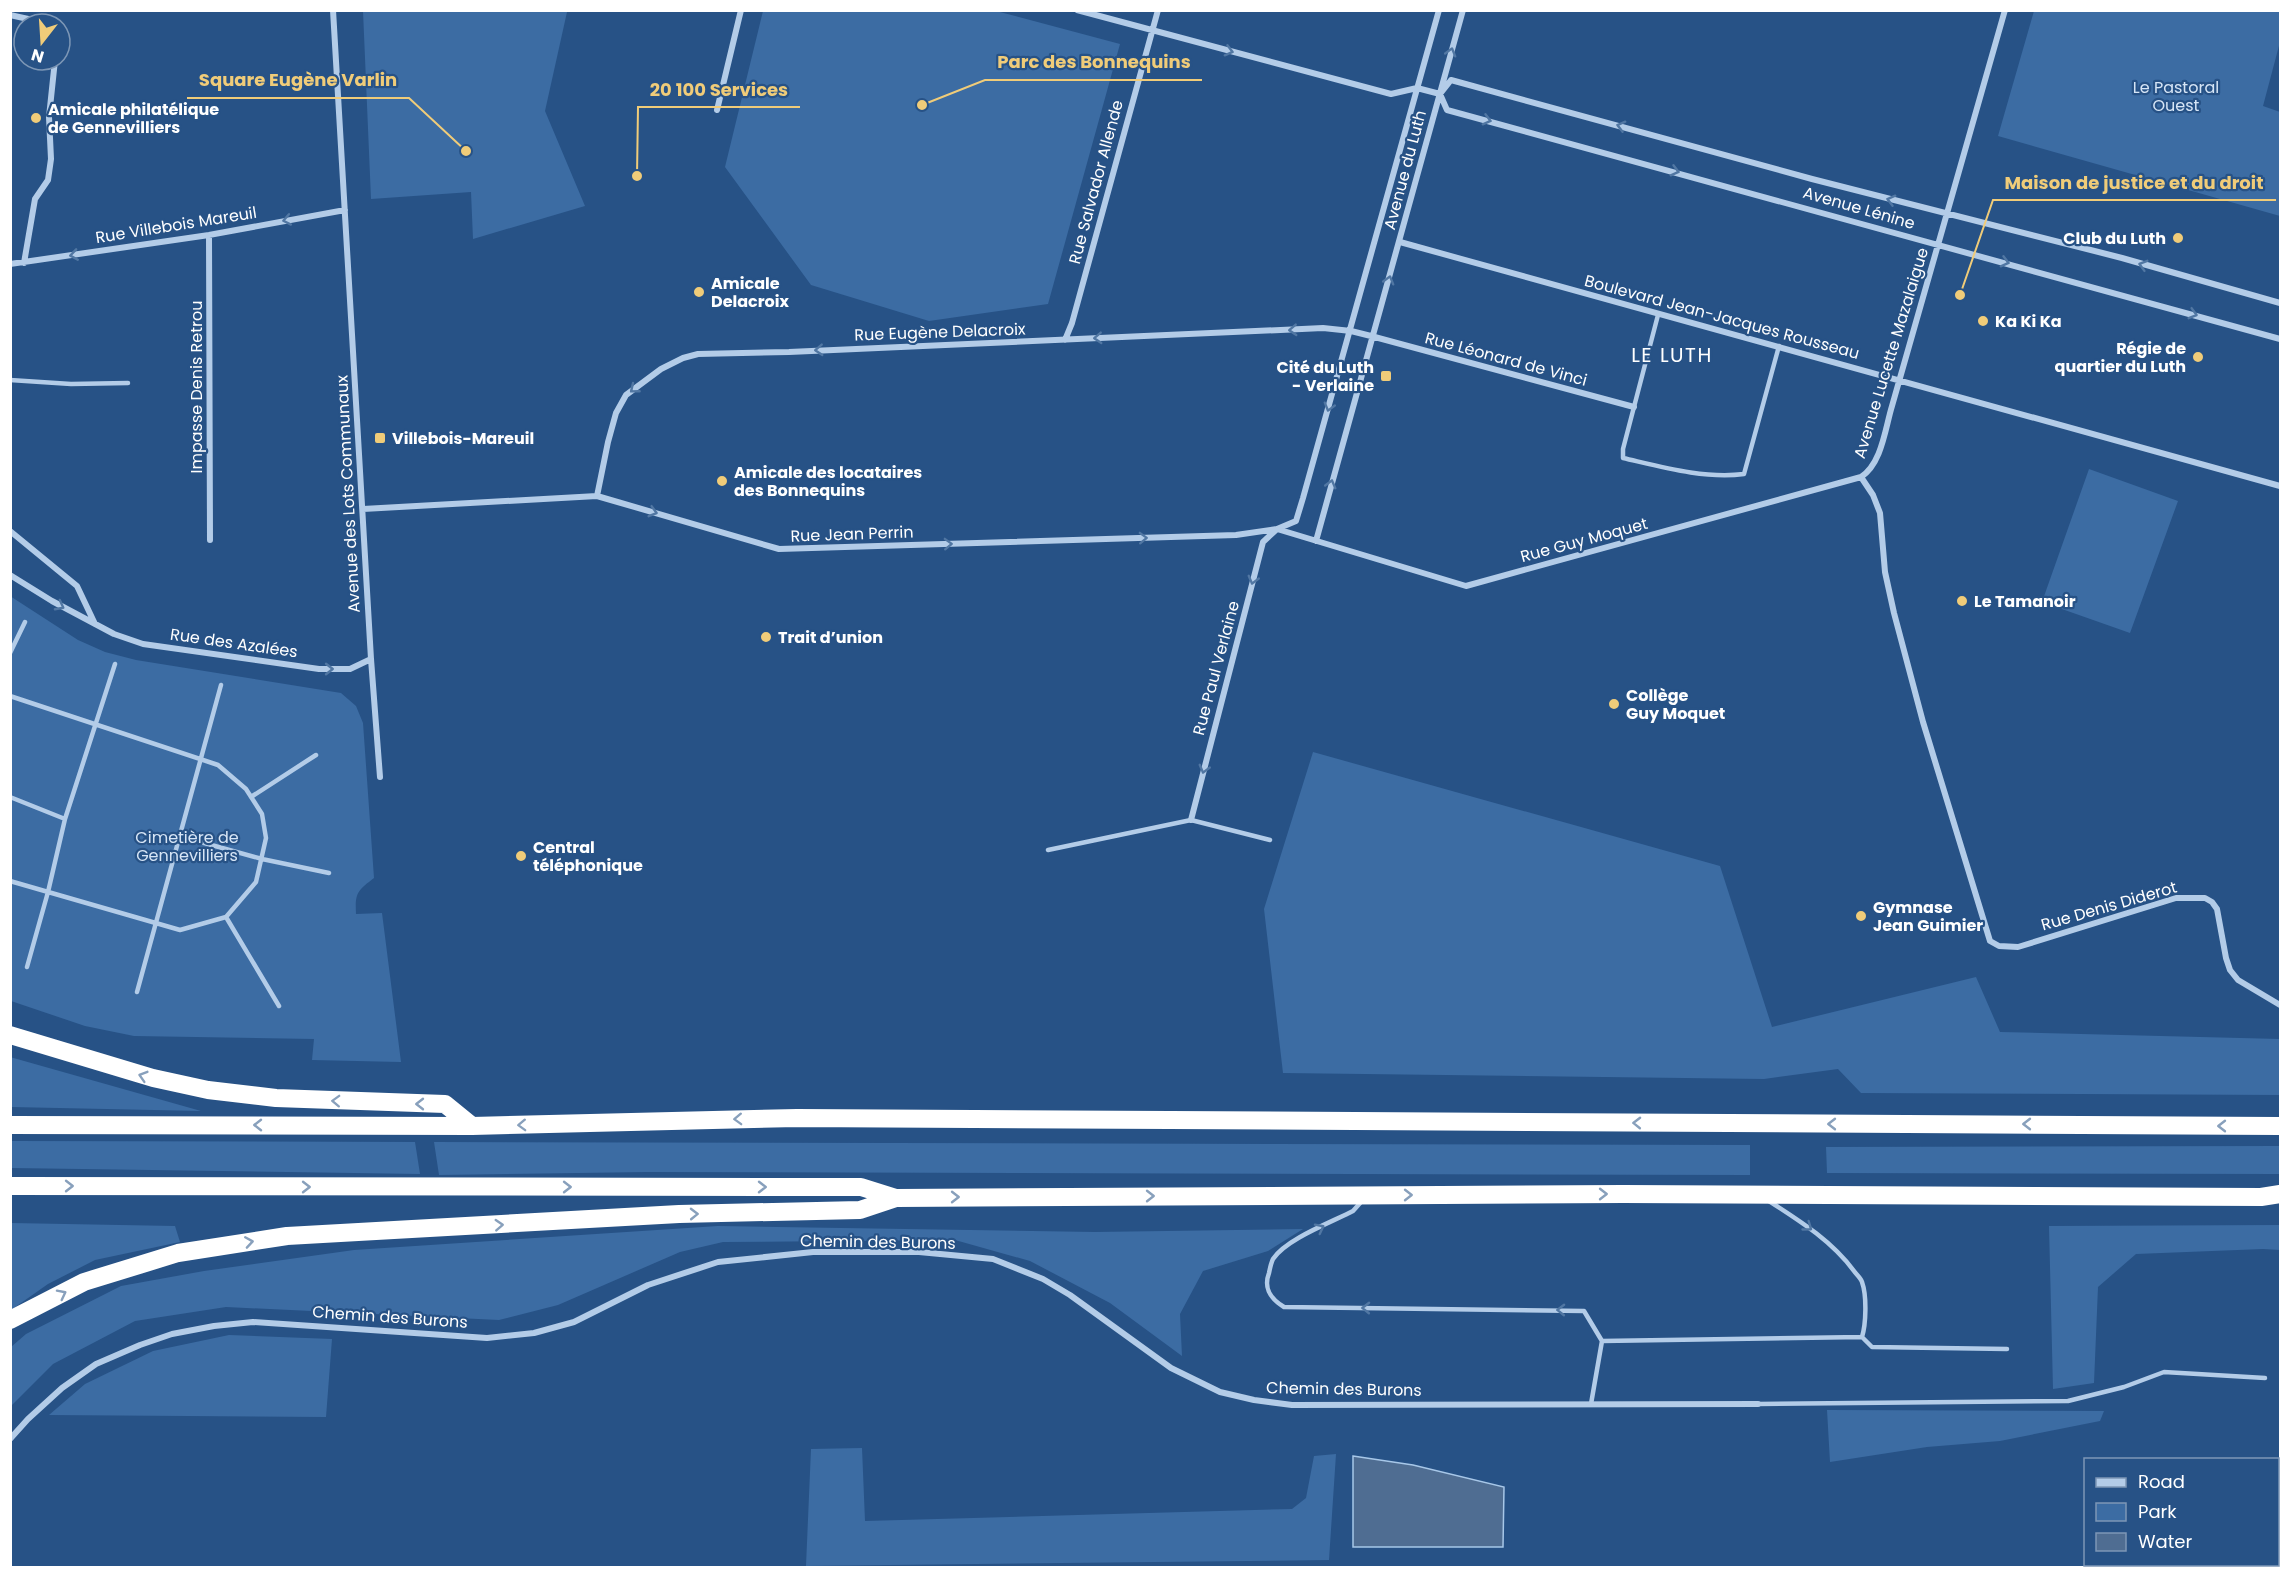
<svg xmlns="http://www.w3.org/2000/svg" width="2291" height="1578" font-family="Poppins,sans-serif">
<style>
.green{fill:#3c6ca3}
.water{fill:#4f6d92;stroke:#a7c7e8;stroke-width:1.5}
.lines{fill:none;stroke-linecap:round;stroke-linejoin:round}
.lane{stroke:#b3cce8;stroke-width:4.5}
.street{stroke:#b3cce8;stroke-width:6}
.highway{stroke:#fff;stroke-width:18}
.oneway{stroke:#5177a3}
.oneway2{stroke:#88a0bc}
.poi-dot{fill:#f0cc79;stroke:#275286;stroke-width:2}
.labels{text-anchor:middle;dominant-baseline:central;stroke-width:4.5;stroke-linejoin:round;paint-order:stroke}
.park-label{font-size:16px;fill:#d6e5f6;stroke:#275286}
.poi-label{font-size:16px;font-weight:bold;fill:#fff;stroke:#275286;text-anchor:start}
.street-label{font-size:16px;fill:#fff;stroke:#275286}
.quarter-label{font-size:20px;letter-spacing:1.5px;fill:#fff;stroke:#275286}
.leader{fill:none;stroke:#f0cc79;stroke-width:2}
.callout-dot{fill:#f0cc79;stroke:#275286;stroke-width:2}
.callout-label{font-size:18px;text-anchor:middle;font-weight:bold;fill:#f0cc79;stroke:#275286;stroke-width:4.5;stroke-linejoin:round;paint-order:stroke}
</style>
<rect width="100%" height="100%" fill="#275286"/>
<!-- green -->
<path class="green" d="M 562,11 L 567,12 L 545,111 L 585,206 L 473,239 L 471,192 L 371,199 L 363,11 Z
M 763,11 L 996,11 L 1120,44 L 1048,304 L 929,321 L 811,285 L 725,167 Z
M 2034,11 L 2280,11 L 2280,42 L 2263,106 L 2280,112 L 2280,216 L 1998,136 Z
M 2089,469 L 2178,501 L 2130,633 L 2042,602 Z
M 10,596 L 78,640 L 105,652 L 136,660 L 341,693 L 356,706 L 363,723 L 374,878 C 357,891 355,893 356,914 L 382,913 L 401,1062 L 312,1060 L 314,1039 L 134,1036 L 85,1026 L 11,1001 Z
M 1313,752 L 1720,866 L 1772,1027 L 1976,977 L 2000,1032 L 2280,1039 L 2280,1095 L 1861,1093 L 1838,1069 L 1764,1079 L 1283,1073 L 1264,909 Z
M 10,1057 L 201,1111 L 11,1107 Z
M 11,1141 L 415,1142 L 420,1174 L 11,1168 Z
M 434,1142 L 1750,1145 L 1750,1175 L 647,1172 L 439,1175 Z
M 2280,1146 L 2280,1174 L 1827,1173 L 1826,1147 Z
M 11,1223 L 175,1226 L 180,1242 L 95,1260 L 48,1284 L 11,1310 Z
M 2280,1225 L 2280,1250 L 2263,1249 L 2136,1254 L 2098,1287 L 2094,1383 L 2053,1389 L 2049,1226 Z
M 718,1226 L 1095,1232 L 1303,1229 L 1268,1251 L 1203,1271 L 1180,1314 L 1182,1356 L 1110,1303 L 1030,1261 L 955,1240 L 723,1242 L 680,1252 L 558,1305 L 499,1320 L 226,1307 L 135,1321 L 53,1364 L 11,1406 L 11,1347 L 26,1334 L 121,1286 L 204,1271 L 354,1250 Z
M 229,1335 L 332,1339 L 326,1417 L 49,1415 L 85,1384 L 153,1351 Z
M 1827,1410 L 2104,1411 L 2100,1421 L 2000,1441 L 1927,1447 L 1830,1462 Z
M 862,1448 L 865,1521 L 1292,1509 L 1306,1498 L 1314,1456 L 1336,1454 L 1329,1560 L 806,1566 L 811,1449 Z"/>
<!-- water -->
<path class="water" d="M 1353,1456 L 1413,1465 L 1504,1487 L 1503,1547 L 1353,1547 Z"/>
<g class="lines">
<!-- lane -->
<path class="lane" d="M 1658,315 L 1623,449 L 1623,458 C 1662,467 1704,479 1744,474 L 1779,346
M 10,380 L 71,384 L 128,383
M 10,653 L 25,622
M 10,696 L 218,765 L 246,789 L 262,814 L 266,838 L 256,882 L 226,917 L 180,930 L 10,881
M 10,797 L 65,819 L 48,892 L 27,967
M 251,797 L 316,755
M 65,819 L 115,664
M 179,836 L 262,859 L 329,873
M 1048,850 L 1191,820 L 1270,840
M 226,917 L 279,1006
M 137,992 L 221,685
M 1769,1201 C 1800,1221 1832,1241 1854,1271 C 1856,1274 1861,1278 1862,1282 C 1867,1296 1866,1324 1862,1337
M 1361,1202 L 1353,1211 C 1332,1222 1286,1239 1273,1259 C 1271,1263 1270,1268 1269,1273 C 1263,1289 1271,1299 1284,1307 L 1584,1311 L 1602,1341
M 1591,1404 L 1602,1341 L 1862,1337 L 1872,1347 L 2007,1349
M 1758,1404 L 2068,1401 L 2124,1387 L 2164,1372 L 2265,1378
M 2278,1527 L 2280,1527"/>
<!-- street -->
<path class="street" d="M 333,10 L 371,659 L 380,777
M 1077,10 L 1391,94 L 1417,88 L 1440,94 L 1447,110 L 2280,339
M 2005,10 L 1892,406 C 1885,429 1882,463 1861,477 L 1873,495 L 1880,513 L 1885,572 L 1894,613 L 1923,722 L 1990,941 L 1999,946 L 2018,947 L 2176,898 L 2205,898 L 2212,902 L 2217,909 L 2226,958 L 2230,970 L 2238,980 L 2280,1005
M 10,15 L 51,24
M 1440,94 L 1451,80 L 1812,179 L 2122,258 L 2280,303
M 717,110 L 741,10
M 209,235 L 210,540
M 1400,242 L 2280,486
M 24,263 L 35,199 L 48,180 L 51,159 L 49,117 L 55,60
M 10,264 L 209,235 L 345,210
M 1065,340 L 1072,323 L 1158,10
M 597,496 L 608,442 L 616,413 L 626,395 L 661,369 L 683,358 L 698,354 L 789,352 L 1323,328 L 1351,331 L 1371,336 L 1634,407
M 363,509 L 597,496 L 779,549 L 1236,535 L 1277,529 L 1466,586 L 1861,477
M 10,531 L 77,586 L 95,624
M 1316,541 L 1463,10
M 10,575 L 52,601 L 114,634 L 143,644 L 319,669 L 350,669 L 371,659
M 1191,820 L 1263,542 L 1277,529 L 1296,521 L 1303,498 L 1439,10
M 10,1439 L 28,1419 L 62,1388 L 96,1364 L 140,1345 L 172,1334 L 214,1326 L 253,1322 L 487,1338 L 534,1333 L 574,1322 L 648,1285 L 718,1262 L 813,1252 L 919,1252 L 993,1259 L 1043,1279 L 1070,1295 L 1171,1368 L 1220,1392 L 1254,1400 L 1292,1405 L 1758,1404"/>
<!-- highway -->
<path class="highway" d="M 10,1035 L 153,1078 L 208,1090 L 276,1098 L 445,1104 L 472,1126
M 10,1125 L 472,1126 L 797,1118 L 2280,1126
M 10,1186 L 861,1187 L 896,1198
M 10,1320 L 84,1282 L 178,1253 L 287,1236 L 679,1214 L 860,1210 L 896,1198 L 1623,1194 L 2261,1197 L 2280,1194"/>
</g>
<!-- one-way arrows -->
<defs><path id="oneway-chevron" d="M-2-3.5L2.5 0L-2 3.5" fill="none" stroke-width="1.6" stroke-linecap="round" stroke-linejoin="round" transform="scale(1.5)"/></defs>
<g class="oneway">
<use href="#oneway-chevron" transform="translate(1229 51) rotate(15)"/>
<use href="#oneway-chevron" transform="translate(1451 52) rotate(-74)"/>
<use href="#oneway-chevron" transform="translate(1487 120) rotate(15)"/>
<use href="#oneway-chevron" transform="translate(1621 126) rotate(-165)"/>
<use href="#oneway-chevron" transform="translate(1675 171) rotate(15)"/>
<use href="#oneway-chevron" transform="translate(1891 200) rotate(-165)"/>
<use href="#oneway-chevron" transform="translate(287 220) rotate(169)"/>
<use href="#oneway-chevron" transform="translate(74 255) rotate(171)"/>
<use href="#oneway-chevron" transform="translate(2005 262) rotate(15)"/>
<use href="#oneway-chevron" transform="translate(2143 265) rotate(-164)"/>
<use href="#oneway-chevron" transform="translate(1389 280) rotate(-74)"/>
<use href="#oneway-chevron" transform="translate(2193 314) rotate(16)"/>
<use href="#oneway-chevron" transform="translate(1293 330) rotate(177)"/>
<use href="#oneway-chevron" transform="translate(1098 338) rotate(177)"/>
<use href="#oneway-chevron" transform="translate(819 350) rotate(177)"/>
<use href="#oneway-chevron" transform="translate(634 389) rotate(141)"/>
<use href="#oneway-chevron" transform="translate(1329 407) rotate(106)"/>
<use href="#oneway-chevron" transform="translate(1331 484) rotate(-75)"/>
<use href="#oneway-chevron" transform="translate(653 512) rotate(16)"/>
<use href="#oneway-chevron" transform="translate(1143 538) rotate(-2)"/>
<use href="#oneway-chevron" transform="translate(948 544) rotate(-2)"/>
<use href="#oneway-chevron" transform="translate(1253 580) rotate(105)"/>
<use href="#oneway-chevron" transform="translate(60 606) rotate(28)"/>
<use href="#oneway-chevron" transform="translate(329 669)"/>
<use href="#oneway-chevron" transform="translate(1204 769) rotate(105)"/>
<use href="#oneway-chevron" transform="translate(1808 1227) rotate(36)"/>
<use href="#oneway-chevron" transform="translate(1320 1228) rotate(-27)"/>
<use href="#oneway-chevron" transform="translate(1366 1308) rotate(-179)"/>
<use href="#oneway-chevron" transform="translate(1561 1310) rotate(-179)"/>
</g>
<g class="oneway2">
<use href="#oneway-chevron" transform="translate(143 1076) rotate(-163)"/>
<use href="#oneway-chevron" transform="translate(336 1101) rotate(-178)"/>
<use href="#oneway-chevron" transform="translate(420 1104) rotate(-180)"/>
<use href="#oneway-chevron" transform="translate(738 1119) rotate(178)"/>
<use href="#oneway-chevron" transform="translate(1637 1123) rotate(-179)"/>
<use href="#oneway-chevron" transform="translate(1832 1124) rotate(-180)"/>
<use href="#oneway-chevron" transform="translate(2027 1124) rotate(-180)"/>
<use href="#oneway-chevron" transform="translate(258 1125) rotate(-180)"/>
<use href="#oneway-chevron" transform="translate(522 1125) rotate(178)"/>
<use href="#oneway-chevron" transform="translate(2222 1126) rotate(-180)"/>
<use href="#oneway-chevron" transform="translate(69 1186)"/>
<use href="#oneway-chevron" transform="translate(306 1187)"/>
<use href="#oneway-chevron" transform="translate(567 1187)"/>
<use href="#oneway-chevron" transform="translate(762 1187)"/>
<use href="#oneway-chevron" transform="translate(1603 1194)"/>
<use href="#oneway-chevron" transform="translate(1408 1195)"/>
<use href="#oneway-chevron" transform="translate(1150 1196)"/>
<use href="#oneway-chevron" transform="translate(955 1197)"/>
<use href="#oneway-chevron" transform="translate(694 1214) rotate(-1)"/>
<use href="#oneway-chevron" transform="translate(499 1225) rotate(-3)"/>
<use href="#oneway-chevron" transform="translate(249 1242) rotate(-9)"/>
<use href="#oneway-chevron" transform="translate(62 1294) rotate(-27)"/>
</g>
<!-- markers -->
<g class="poi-dot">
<circle cx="36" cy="118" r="6"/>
<circle cx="2178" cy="238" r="6"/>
<circle cx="699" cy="292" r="6"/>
<circle cx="1983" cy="321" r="6"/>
<circle cx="2198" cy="357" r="6"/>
<rect x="1380" y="370" width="12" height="12" rx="3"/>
<rect x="374" y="432" width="12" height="12" rx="3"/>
<circle cx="722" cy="481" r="6"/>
<circle cx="1962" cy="601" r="6"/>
<circle cx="766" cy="637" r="6"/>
<circle cx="1614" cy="704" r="6"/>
<circle cx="521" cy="856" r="6"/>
<circle cx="1861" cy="916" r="6"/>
</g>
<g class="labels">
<!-- park labels -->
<g class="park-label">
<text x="2176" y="87">Le Pastoral<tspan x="2176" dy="18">Ouest</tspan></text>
<text x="187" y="837">Cimetière de<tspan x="187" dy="18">Gennevilliers</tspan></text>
</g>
<!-- poi labels -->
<g class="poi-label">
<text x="48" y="109">Amicale philatélique<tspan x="48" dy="18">de Gennevilliers</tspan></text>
<text x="2166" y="238" text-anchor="end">Club du Luth</text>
<text x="711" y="283">Amicale<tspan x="711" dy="18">Delacroix</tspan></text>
<text x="1995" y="321">Ka Ki Ka</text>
<text x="2186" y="348" text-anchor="end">Régie de<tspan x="2186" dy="18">quartier du Luth</tspan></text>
<text x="1374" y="367" text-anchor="end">Cité du Luth<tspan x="1374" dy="18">- Verlaine</tspan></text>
<text x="392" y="438">Villebois-Mareuil</text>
<text x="734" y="472">Amicale des locataires<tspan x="734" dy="18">des Bonnequins</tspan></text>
<text x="1974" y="601">Le Tamanoir</text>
<text x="778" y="637">Trait d’union</text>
<text x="1626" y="695">Collège<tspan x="1626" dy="18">Guy Moquet</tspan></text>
<text x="533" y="847">Central<tspan x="533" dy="18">téléphonique</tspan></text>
<text x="1873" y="907">Gymnase<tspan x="1873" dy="18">Jean Guimier</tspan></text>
</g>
<!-- street labels -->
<g class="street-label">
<text transform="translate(1405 170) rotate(-75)">Avenue du Luth</text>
<text transform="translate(1096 182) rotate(-75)">Rue Salvador Allende</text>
<text transform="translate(1859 208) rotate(16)">Avenue Lénine</text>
<text transform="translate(176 225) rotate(-9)">Rue Villebois Mareuil</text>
<text transform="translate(1722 317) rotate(15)">Boulevard Jean-Jacques Rousseau</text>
<text transform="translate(940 332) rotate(-2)">Rue Eugène Delacroix</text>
<text transform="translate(1891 353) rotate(-73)">Avenue Lucette Mazalaigue</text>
<text transform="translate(1506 359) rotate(15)">Rue Léonard de Vinci</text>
<text transform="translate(196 387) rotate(-90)">Impasse Denis Retrou</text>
<text transform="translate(348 494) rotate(-93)">Avenue des Lots Communaux</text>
<text transform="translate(852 534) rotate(-2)">Rue Jean Perrin</text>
<text transform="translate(1584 540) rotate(-15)">Rue Guy Moquet</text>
<text transform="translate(234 643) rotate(8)">Rue des Azalées</text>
<text transform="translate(1216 668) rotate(-75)">Rue Paul Verlaine</text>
<text transform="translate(2109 906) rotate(-16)">Rue Denis Diderot</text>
<text transform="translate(878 1242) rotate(1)">Chemin des Burons</text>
<text transform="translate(390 1317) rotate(4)">Chemin des Burons</text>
<text transform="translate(1344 1389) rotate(1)">Chemin des Burons</text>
</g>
<!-- quarter labels -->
<g class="quarter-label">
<text x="1672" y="355">LE LUTH</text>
</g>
</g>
<!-- callouts -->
<path class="leader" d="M922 105L985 80H1202M466 151L409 98H187M637 176L638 107H800M1960 295L1993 200H2276"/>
<g class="callout-dot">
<circle cx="922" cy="105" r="6"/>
<circle cx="466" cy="151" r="6"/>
<circle cx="637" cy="176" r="6"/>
<circle cx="1960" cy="295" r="6"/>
</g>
<g class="callout-label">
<text x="1094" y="68">Parc des Bonnequins</text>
<text x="298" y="86">Square Eugène Varlin</text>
<text x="719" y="96">20 100 Services</text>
<text x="2134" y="189">Maison de justice et du droit</text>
</g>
<!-- border -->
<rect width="2291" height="1578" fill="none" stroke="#ffffff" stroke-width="24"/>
<!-- legend -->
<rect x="2084" y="1458" width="195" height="108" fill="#275286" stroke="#7d97b6" stroke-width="1.5"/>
<rect x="2096" y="1478" width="30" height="9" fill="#b3cce8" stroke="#7d97b6" stroke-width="1.5"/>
<text x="2138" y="1488" font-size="18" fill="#ffffff">Road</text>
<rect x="2096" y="1503" width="30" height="18" fill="#3c6ca3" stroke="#7d97b6" stroke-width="1.5"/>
<text x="2138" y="1518" font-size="18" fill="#ffffff">Park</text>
<rect x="2096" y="1533" width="30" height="18" fill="#4f6d92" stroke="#7d97b6" stroke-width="1.5"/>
<text x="2138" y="1548" font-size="18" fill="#ffffff">Water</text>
<!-- north arrow -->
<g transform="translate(42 42) rotate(197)"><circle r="28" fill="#275286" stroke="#7d97b6" stroke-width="1.5"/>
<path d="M0-4.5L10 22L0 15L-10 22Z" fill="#f0cc79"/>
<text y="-9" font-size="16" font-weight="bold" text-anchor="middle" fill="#ffffff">N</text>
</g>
</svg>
